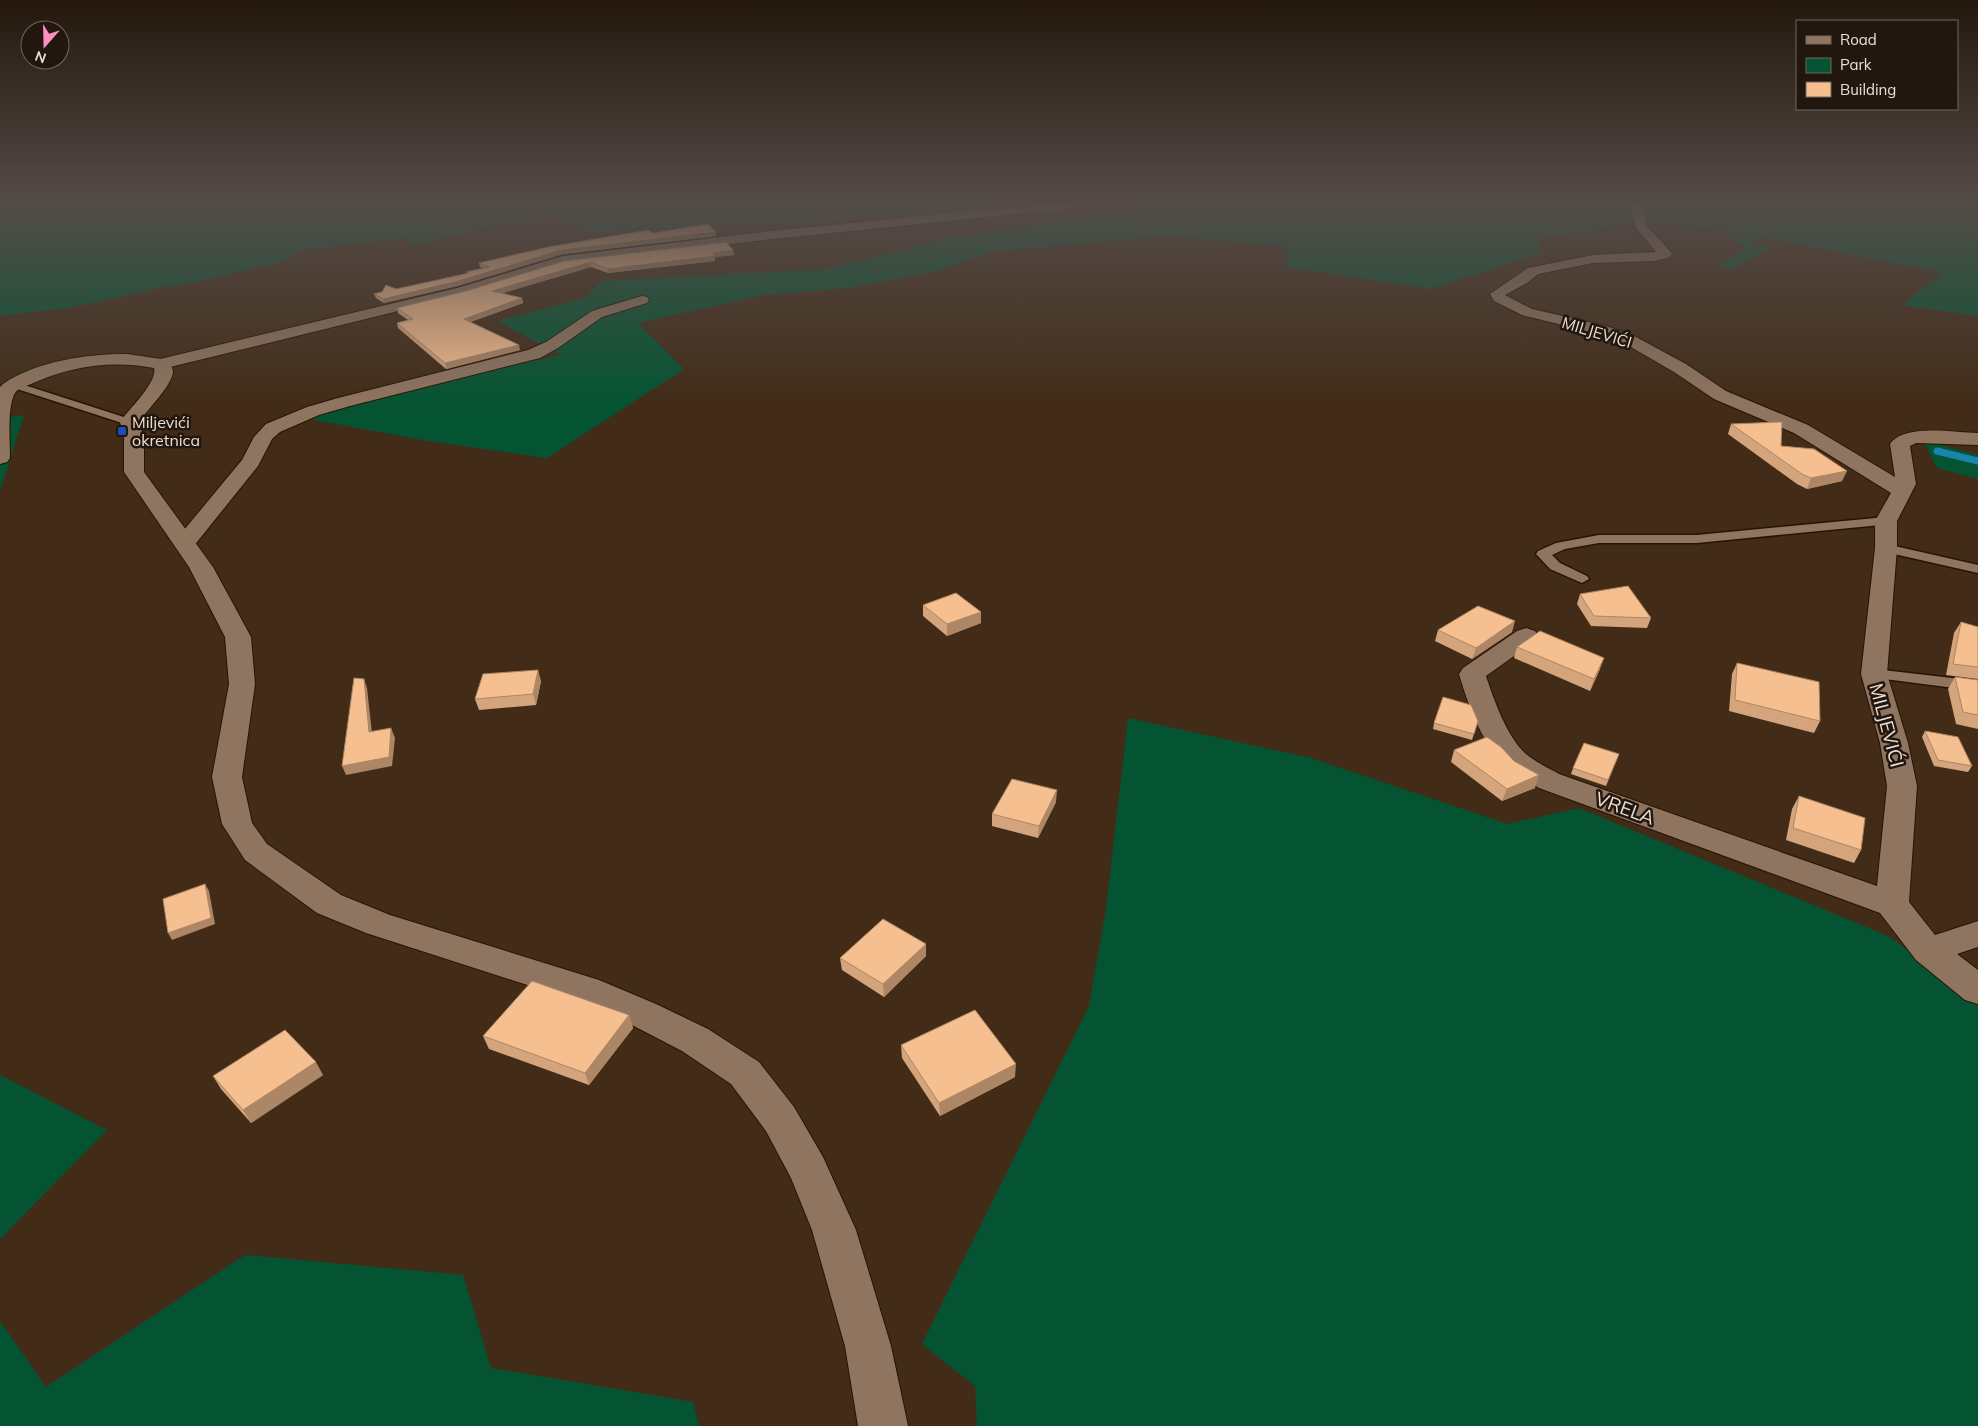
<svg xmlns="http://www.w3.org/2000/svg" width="1978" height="1426" font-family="Mulish,sans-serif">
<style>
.green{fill:#045433}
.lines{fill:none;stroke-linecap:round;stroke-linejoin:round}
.stream{stroke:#1885af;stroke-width:7}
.lane-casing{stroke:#281402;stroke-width:3}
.street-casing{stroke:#281402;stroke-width:2}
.secondary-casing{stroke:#281402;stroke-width:2}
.lane{fill:#8f7560;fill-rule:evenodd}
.street{fill:#8f7560;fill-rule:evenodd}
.secondary{fill:#8f7560;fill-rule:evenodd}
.wall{fill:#d4a47c}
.shaded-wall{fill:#ac8665}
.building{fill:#f6bf90;stroke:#ac8665}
.transit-dot{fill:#1a4fb4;stroke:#21170e;stroke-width:2}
.labels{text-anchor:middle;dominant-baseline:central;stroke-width:5;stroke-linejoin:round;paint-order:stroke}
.far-street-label{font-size:16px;fill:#edded3;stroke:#21170e}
.far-poi-label{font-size:16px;fill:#edded3;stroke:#21170e;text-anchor:start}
.street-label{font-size:19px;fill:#edded3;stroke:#21170e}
</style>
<rect width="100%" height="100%" fill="#422c18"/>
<!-- green -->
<path class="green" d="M 0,204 L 981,204 L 964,210 L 590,233 L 560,215 L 505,223 L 414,246 L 406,238 L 302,250 L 282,262 L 182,285 L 163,287 L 74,307 L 0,316 Z
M 1161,204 L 1978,204 L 1978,316 L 1902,305 L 1943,272 L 1761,237 L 1749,244 L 1770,248 L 1733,270 L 1717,267 L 1745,249 L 1723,230 L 1624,221 L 1590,233 L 1540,235 L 1540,253 L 1431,289 L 1287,267 L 1286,248 L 1310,232 L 1286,247 L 1170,236 L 990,252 L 941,270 L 850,288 L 763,295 L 638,323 L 684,369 L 547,458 L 428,441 L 288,415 L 561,355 L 497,321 L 584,298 L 602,281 L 827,269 L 959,236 Z
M 24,415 L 0,491 L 0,418 Z
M 1923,440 L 1978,455 L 1978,479 L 1937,468 Z
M 1128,718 L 1311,758 L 1507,824 L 1579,808 L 1888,936 L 1978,1000 L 1978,1426 L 977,1426 L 975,1386 L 922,1344 L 1089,1006 L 1106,909 Z
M 0,1075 L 107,1130 L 0,1239 Z
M 245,1255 L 463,1275 L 491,1368 L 693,1402 L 699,1426 L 0,1426 L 0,1321 L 46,1387 Z"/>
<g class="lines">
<!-- stream -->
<path class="stream" d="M 1937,451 L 1978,461"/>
<!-- lane casing -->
<g class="lane-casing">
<path id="lane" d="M 15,382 L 133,420 L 135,422 L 129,425 L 125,424 L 11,387 L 10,385 L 11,383 Z
M 1886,517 L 1892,521 L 1891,524 L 1697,543 L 1599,543 L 1565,549 L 1552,555 L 1560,563 L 1587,576 L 1589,579 L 1582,583 L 1550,569 L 1536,554 L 1538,551 L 1556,543 L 1599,535 L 1697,535 Z
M 1886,544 L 1978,565 L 1978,573 L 1881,551 L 1879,548 Z
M 1874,669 L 1978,681 L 1978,691 L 1869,677 L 1866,674 L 1869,671 Z"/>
</g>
<!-- street casing -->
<g class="street-casing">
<path id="street" d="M 1040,204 L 1081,204 L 1075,208 L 763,240 L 565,264 L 467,294 L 162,369 L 156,368 L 154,364 L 156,360 L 457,288 L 563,256 L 763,232 Z
M 1630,204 L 1642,204 L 1647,226 L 1670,251 L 1672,254 L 1670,257 L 1655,261 L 1593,263 L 1538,274 L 1527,283 L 1505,295 L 1532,309 L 1606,326 L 1636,337 L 1686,364 L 1726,391 L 1808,425 L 1895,477 L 1890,444 C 1905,423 1955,433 1978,433 L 1978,445 L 1916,443 L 1910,446 L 1916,484 L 1897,521 L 1897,548 L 1887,674 L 1908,743 L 1917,786 L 1909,902 L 1935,935 L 1978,921 L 1978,947 L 1957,954 L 1978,970 L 1978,1004 L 1965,1000 L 1916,960 L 1880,913 L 1539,788 C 1527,780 1512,775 1503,764 C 1481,740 1468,705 1459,674 L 1463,668 L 1517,631 L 1526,628 L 1535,631 L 1539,636 L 1535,641 L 1486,676 C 1494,700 1507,737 1526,754 C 1536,762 1548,768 1559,774 L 1877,886 L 1887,786 L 1880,743 L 1861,674 L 1875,548 L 1875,521 L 1891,493 L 1794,433 L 1714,399 L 1674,372 L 1624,343 L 1595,333 L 1522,315 L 1494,301 L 1490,294 L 1528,268 L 1593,255 L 1656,252 L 1635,226 Z
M 642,296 L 647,297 L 649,300 L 647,303 L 602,317 L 558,348 L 540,358 L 350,406 L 319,415 L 280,432 L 272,439 L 258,466 L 193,547 L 185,549 L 177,547 L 174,542 L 242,460 L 254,437 L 266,424 L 307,407 L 338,398 L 528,350 L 546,342 L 592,311 Z"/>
</g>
<!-- secondary casing -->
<g class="secondary-casing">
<path id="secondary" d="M 127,354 L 168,360 C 170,363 173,368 173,372 C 172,385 147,411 138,422 L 144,437 L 144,472 L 213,567 L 251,637 L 255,684 L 242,777 L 252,823 L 267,844 L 341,895 L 390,915 L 599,980 L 656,1004 L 708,1029 L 759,1062 L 794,1107 L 823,1157 L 856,1230 L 891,1346 L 908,1426 L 858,1426 L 845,1346 L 812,1230 L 791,1178 L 766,1131 L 731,1084 L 682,1051 L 630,1024 L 574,1000 L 366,933 L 317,913 L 245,860 L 222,824 L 212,777 L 229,684 L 225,637 L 189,567 L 124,472 L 124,437 L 120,422 C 128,410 158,382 154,368 C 111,360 71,366 31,384 C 26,386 18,388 15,393 C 7,407 10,441 10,458 L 7,462 L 0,464 L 0,387 L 3,384 C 37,361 86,354 127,354 Z"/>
</g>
<!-- lane -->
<use href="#lane" class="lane"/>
<!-- street -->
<use href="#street" class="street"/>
<!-- secondary -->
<use href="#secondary" class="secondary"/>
</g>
<!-- wall -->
<path class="wall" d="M 653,233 L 716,236 L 563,254 L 457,286 L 384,303 L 376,298 L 374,294 L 467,274 L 466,272 L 483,268 L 480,267 L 479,263 Z
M 733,250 L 734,255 L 715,257 L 715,261 L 608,273 L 591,267 L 502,293 L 522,298 L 523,303 L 470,322 L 520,350 L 446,369 L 398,328 L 397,323 L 408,320 L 398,313 L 397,308 L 466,291 L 564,261 Z
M 1731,424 L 1842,481 L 1807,489 L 1797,484 L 1728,434 Z
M 1580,594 L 1651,618 L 1647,628 L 1591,626 L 1577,604 Z
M 923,605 L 981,612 L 981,623 L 947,636 L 923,616 Z
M 1961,622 L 1978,627 L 1978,679 L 1946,675 L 1954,633 Z
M 1438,630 L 1512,632 L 1472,659 L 1435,641 Z
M 1517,647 L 1600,669 L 1590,691 L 1514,658 Z
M 1737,663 L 1820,721 L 1814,733 L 1729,711 L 1732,674 Z
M 1955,677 L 1978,680 L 1978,729 L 1956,724 L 1948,689 Z
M 541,681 L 536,705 L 479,710 L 475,699 Z
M 1478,721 L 1472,740 L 1433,729 L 1434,723 Z
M 1925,731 L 1972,766 L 1968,772 L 1934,766 L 1922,737 Z
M 1454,750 L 1535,788 L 1502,801 L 1451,762 Z
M 1619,754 L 1606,786 L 1571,774 L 1573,768 Z
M 1799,796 L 1861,850 L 1854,863 L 1786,840 L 1792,809 Z
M 1056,802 L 1038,838 L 992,826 L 992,814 Z
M 926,944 L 926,956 L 884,997 L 842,970 L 840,958 Z
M 629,1015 L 633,1028 L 589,1085 L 489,1049 L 483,1036 Z
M 901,1045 L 1015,1077 L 940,1116 L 902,1058 Z
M 323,1075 L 251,1123 L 221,1089 L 213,1076 Z"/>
<!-- shaded-wall -->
<path class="shaded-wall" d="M 716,232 L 716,236 L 563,254 L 457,286 L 384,303 L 383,299 L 562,250 Z
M 733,250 L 734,255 L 715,257 L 715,261 L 608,273 L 607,269 Z
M 591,262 L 591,267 L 493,296 L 492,291 Z
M 522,298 L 523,303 L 465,324 L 464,319 Z
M 519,345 L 520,350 L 446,369 L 445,363 Z
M 1847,471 L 1842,481 L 1807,489 L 1811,478 Z
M 981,612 L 981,623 L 947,636 L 947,624 Z
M 1515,621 L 1512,632 L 1472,659 L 1476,648 Z
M 1604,658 L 1600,669 L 1590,691 L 1594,679 Z
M 538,670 L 541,681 L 536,705 L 533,694 Z
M 364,679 L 367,688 L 373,742 L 369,732 Z
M 391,728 L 395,738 L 392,766 L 346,775 L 342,766 Z
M 1539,775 L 1535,788 L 1502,801 L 1507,789 Z
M 1057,790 L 1056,802 L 1038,838 L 1039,826 Z
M 205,884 L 209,891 L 215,924 L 172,940 L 168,933 Z
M 926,944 L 926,956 L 884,997 L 883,984 Z
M 629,1015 L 633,1028 L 589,1085 L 585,1073 Z
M 316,1062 L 323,1075 L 251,1123 L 243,1110 Z
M 1016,1064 L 1015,1077 L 940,1116 L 939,1103 Z"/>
<!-- building -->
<path class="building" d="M 708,224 L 716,232 L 562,250 L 455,282 L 383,299 L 374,294 L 382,292 L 386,285 L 396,289 L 469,273 L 466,272 L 489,267 L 479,263 L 548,247 L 648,230 L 653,233 Z
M 726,242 L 733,250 L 712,253 L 715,256 L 607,269 L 591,262 L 492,291 L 522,298 L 464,319 L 519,345 L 445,363 L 397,323 L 413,319 L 397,308 L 466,291 L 564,261 Z
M 1782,422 L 1781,446 L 1814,449 L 1847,471 L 1811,478 L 1802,474 L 1731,424 Z
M 1628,586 L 1651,618 L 1594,616 L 1580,594 Z
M 956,593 L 981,612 L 947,624 L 923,605 Z
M 1478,606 L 1515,621 L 1476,648 L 1438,630 Z
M 1961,622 L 1978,627 L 1978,667 L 1953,664 Z
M 1540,631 L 1604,658 L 1594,679 L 1517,647 Z
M 1737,663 L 1819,682 L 1820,721 L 1735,700 Z
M 538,670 L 533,694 L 475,699 L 483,674 Z
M 1955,677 L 1978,680 L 1978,715 L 1963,712 Z
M 354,678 L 364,679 L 369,732 L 391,728 L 389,757 L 342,766 Z
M 1443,697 L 1471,705 L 1478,721 L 1474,734 L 1434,723 Z
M 1925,731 L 1958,737 L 1972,766 L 1938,760 Z
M 1487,737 L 1501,747 L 1514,761 L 1539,775 L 1507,789 L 1454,750 Z
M 1584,743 L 1619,754 L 1608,780 L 1573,768 Z
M 1012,779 L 1057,790 L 1039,826 L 992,814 Z
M 1799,796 L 1865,818 L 1861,850 L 1793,828 Z
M 205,884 L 211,918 L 168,933 L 163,899 Z
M 883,919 L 926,944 L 883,984 L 840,958 Z
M 532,981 L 629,1015 L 585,1073 L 483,1036 Z
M 975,1010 L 1016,1064 L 939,1103 L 901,1045 Z
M 285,1030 L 316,1062 L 243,1110 L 213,1076 Z"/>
<!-- sky -->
<linearGradient id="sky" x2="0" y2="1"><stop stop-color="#24180d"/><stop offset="0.5" stop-color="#544b48"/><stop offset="1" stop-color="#544b48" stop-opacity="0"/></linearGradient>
<rect width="1978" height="404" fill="url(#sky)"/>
<!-- markers -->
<rect class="transit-dot" x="117" y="426" width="10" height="10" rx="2.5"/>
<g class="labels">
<!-- far-street labels -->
<g class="far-street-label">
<text transform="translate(1597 332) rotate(17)">MILJEVIĆI</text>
</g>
<!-- far-poi labels -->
<g class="far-poi-label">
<text x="132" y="422">Miljevići<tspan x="132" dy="18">okretnica</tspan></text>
</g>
<!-- street labels -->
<g class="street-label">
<text transform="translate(1887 725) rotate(75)">MILJEVIĆI</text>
<text transform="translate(1625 808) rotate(20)">VRELA</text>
</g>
</g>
<!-- legend -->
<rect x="1796" y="20" width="162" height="90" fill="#21170e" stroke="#73675d"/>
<rect x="1806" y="36" width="25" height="8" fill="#8f7560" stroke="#73675d"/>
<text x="1840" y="45" font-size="15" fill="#edded3">Road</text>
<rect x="1806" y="58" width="25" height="15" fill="#045433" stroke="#73675d"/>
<text x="1840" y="70" font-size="15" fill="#edded3">Park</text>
<rect x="1806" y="82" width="25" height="15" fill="#f6bf90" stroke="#73675d"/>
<text x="1840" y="95" font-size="15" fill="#edded3">Building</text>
<!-- north arrow -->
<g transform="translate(45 45) rotate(200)"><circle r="24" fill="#21170e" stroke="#73675d"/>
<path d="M0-4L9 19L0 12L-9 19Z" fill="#fc8fc1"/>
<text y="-8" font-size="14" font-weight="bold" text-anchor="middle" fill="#edded3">N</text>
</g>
</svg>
